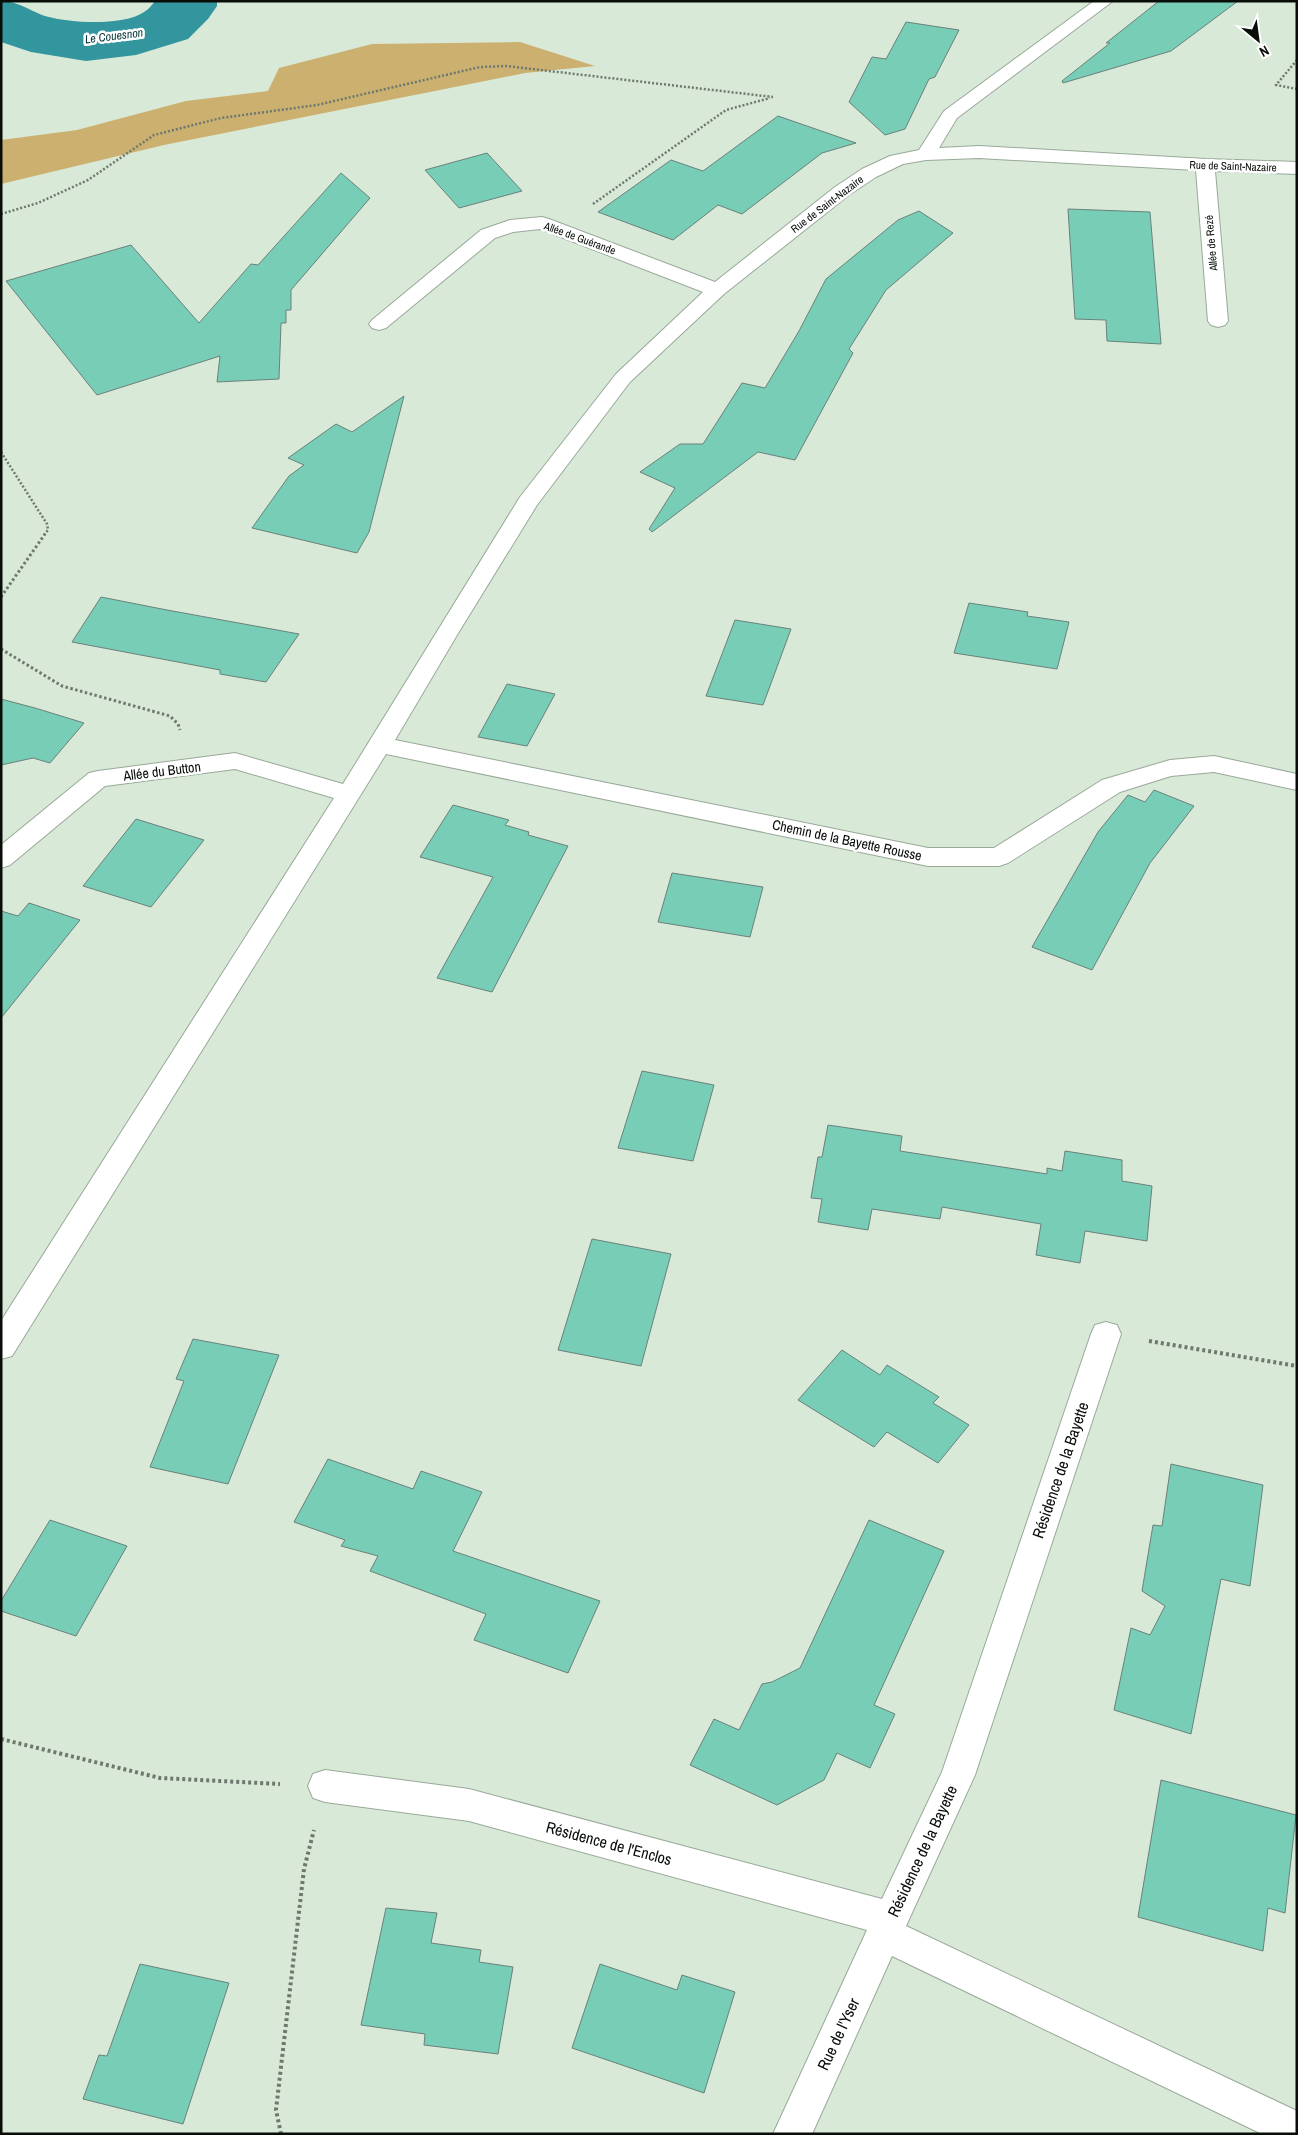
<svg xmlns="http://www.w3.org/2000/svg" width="1298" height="2135" font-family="'Archivo Narrow',sans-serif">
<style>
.forest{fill:#ccb06f}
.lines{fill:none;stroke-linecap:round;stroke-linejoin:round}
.river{fill:#33959e;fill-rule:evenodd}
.building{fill:#78cdb6;stroke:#6a817a}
.minor-casing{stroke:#99a999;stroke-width:2}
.path-far2{stroke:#6e786e;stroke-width:2.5;stroke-dasharray:2 2;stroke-linecap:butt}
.path-far1{stroke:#6e786e;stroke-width:3;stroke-dasharray:2.5 2.5;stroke-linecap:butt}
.path{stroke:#6e786e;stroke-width:4;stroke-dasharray:3 3;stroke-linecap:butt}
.minor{fill:#fff;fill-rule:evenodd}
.labels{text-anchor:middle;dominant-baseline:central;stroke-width:5;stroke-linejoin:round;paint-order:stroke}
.far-street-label{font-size:11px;fill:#080d08;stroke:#fff}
.far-water-label{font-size:12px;font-style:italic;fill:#043337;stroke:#fff}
.street-label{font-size:14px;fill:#080d08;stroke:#fff}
.near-street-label{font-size:16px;fill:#080d08;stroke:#fff}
</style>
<rect width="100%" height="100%" fill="#d8e9d8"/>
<!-- forest -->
<path class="forest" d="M 520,42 L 595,66 L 525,73 L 164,145 L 1,184 L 1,140 L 77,130 L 186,101 L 268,91 L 279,68 L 372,44 Z"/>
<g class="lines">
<!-- river -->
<path class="river" d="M 1,1 C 20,1 32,13 49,17 C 71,23 124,26 144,12 C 148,10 152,5 155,1 L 217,1 L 217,6 L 208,19 L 188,39 L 136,55 L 86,61 L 31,52 L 1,42 Z"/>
</g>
<!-- building -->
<path class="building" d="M 1159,1 L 1238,1 L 1171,51 L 1063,83 L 1062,81 L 1110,43 L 1106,43 Z
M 906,22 L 959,30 L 935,77 L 929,79 L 905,129 L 885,135 L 849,102 L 872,57 L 886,59 Z
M 778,116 L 856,143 L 822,153 L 742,214 L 718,205 L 673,240 L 598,212 L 671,160 L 703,171 Z
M 487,153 L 522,191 L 459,208 L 425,170 Z
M 341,173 L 370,198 L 291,290 L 291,310 L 286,310 L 286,323 L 281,323 L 279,379 L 217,382 L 220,356 L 97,395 L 6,281 L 131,245 L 199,323 L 251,264 L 258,265 Z
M 1068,209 L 1150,212 L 1161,344 L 1107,341 L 1106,320 L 1075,319 Z
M 919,211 L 953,233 L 886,290 L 849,349 L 853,353 L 795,460 L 758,452 L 652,532 L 649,529 L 675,488 L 640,472 L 680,444 L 703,444 L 742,383 L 765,388 L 799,331 L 826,279 L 898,220 Z
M 404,396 L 369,532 L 357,553 L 252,528 L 289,476 L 304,465 L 288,458 L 336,424 L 352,432 Z
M 101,597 L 167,610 L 299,634 L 266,682 L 220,674 L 220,670 L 72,642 Z
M 969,603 L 1028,612 L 1027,616 L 1069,622 L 1057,669 L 954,653 Z
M 735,620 L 791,629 L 763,705 L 706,696 Z
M 507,684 L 555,694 L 527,746 L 478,737 Z
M 1,699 L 35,708 L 84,723 L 50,763 L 33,758 L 1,765 Z
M 1154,790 L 1194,806 L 1150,863 L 1092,970 L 1032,947 L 1098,832 L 1128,795 L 1145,802 Z
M 453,805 L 509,820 L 505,825 L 529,832 L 528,835 L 568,846 L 492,992 L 437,978 L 493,877 L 420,857 Z
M 136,819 L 204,840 L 151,907 L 83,886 Z
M 672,873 L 763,887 L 750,937 L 658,922 Z
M 29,903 L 80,920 L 1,1018 L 1,911 L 18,916 Z
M 642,1071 L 714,1085 L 693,1161 L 618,1148 Z
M 828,1125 L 902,1136 L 900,1151 L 1047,1174 L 1047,1168 L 1062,1171 L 1065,1151 L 1122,1160 L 1122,1181 L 1152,1186 L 1147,1241 L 1085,1231 L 1080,1263 L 1036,1255 L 1041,1224 L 942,1207 L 940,1219 L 872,1209 L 868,1230 L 818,1222 L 822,1199 L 811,1198 L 818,1157 L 822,1157 Z
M 592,1239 L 671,1254 L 641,1366 L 558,1350 Z
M 193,1339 L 279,1355 L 228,1484 L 150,1467 L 184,1381 L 176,1379 Z
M 842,1350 L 880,1375 L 887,1365 L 939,1397 L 933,1403 L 969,1425 L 938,1463 L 887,1432 L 874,1447 L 798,1400 Z
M 328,1459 L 413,1489 L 421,1471 L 482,1492 L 453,1551 L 600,1601 L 568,1673 L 474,1640 L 486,1614 L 370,1571 L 378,1556 L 341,1546 L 345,1540 L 294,1522 Z
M 1171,1464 L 1263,1485 L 1250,1586 L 1221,1579 L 1191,1734 L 1114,1710 L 1131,1628 L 1150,1635 L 1165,1606 L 1142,1591 L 1153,1525 L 1162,1526 Z
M 50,1520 L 127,1546 L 76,1636 L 1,1611 L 1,1601 Z
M 869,1520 L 944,1551 L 874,1705 L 895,1714 L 870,1768 L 837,1753 L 824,1780 L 777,1805 L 690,1765 L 714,1719 L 739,1730 L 762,1684 L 772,1682 L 800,1668 Z
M 1161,1780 L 1296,1815 L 1285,1913 L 1268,1908 L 1263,1951 L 1138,1917 Z
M 386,1908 L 437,1913 L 431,1943 L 481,1950 L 479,1962 L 513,1967 L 498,2054 L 424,2045 L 425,2034 L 361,2025 Z
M 140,1964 L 229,1983 L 183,2124 L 83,2099 L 99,2055 L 107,2056 Z
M 600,1964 L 677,1990 L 682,1975 L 735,1992 L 704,2093 L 572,2048 Z"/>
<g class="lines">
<!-- minor casing -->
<g class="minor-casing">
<path id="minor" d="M 1094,1 L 1113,1 L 957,118 L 939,148 L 979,146 L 1206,159 L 1297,162 L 1297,174 L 1215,171 L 1228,321 L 1225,325 L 1218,327 L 1211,325 L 1208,321 L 1196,170 L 979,158 L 926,160 L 903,164 L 876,177 L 849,195 L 724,294 L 630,382 L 537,505 L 457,635 L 395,740 L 928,848 L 994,848 L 1102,780 L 1170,760 L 1214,756 L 1297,774 L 1297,790 L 1214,772 L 1171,776 L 1120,792 L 1008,863 L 999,866 L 928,866 L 386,754 L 12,1356 L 1,1359 L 1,1321 L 334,798 L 235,769 L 105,786 L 10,865 L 1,868 L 1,845 L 89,773 L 98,771 L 235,753 L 343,784 L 520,497 L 616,374 L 703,292 L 540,229 L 513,232 L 495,238 L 386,328 L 379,330 L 372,328 L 369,324 L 372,320 L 481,230 L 510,220 L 542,217 L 549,219 L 715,282 L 835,187 L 862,169 L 890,156 L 919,150 L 944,111 Z
M 1106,1322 L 1117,1325 L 1121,1334 L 975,1775 L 906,1926 L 1297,2111 L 1297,2134 L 1262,2134 L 892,1956 L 812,2134 L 773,2134 L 867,1930 L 469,1821 L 325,1802 L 313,1798 L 308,1786 L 313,1774 L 325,1770 L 469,1789 L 882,1899 L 942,1772 L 1091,1334 L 1095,1325 Z"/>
</g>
<!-- path-far2 -->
<path class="path-far2" d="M 1297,60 L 1276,85 L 1297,89
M 593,204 L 726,110 L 770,98
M 1,214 L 38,203 L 88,180 L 154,135 L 221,118 L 317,105 L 480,67 L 506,66 L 773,97
M 1,452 L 47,524 L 48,530 L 44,535"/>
<!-- path-far1 -->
<path class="path-far1" d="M 1,597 L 45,534
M 1,649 L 62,686 L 170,716 L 178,724 L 180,730"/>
<!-- path -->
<path class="path" d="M 1149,1341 L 1297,1366
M 1,1739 L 160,1778 L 280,1784
M 281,2134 L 276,2110 L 304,1869 L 314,1830"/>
<!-- minor -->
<use href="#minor" class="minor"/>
</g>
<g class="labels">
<!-- far-street labels -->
<g class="far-street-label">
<text transform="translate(1233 166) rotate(2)">Rue de Saint-Nazaire</text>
<text transform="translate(827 204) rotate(-37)">Rue de Saint-Nazaire</text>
<text transform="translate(580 238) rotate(20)">Allée de Guérande</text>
<text transform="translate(1211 243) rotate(-95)">Allée de Rezé</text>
</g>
<!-- far-water labels -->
<g class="far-water-label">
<text transform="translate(114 36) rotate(-7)">Le Couesnon</text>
</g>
<!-- street labels -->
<g class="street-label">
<text transform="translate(162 771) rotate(-7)">Allée du Button</text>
<text transform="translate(847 840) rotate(12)">Chemin de la Bayette Rousse</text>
</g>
<!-- near-street labels -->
<g class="near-street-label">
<text transform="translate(1060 1470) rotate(-71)">Résidence de la Bayette</text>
<text transform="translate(609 1843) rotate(15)">Résidence de l'Enclos</text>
<text transform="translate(922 1851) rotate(-65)">Résidence de la Bayette</text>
<text transform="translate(838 2034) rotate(-65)">Rue de l'Yser</text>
</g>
</g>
<!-- border -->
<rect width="1298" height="2135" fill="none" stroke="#080d08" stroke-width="5"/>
<!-- north arrow -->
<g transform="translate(1258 40) rotate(151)" stroke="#ffffff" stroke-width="4" paint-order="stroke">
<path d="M0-4L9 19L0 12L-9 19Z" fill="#080d08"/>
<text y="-8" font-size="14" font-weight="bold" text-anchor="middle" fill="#080d08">N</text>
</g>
</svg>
